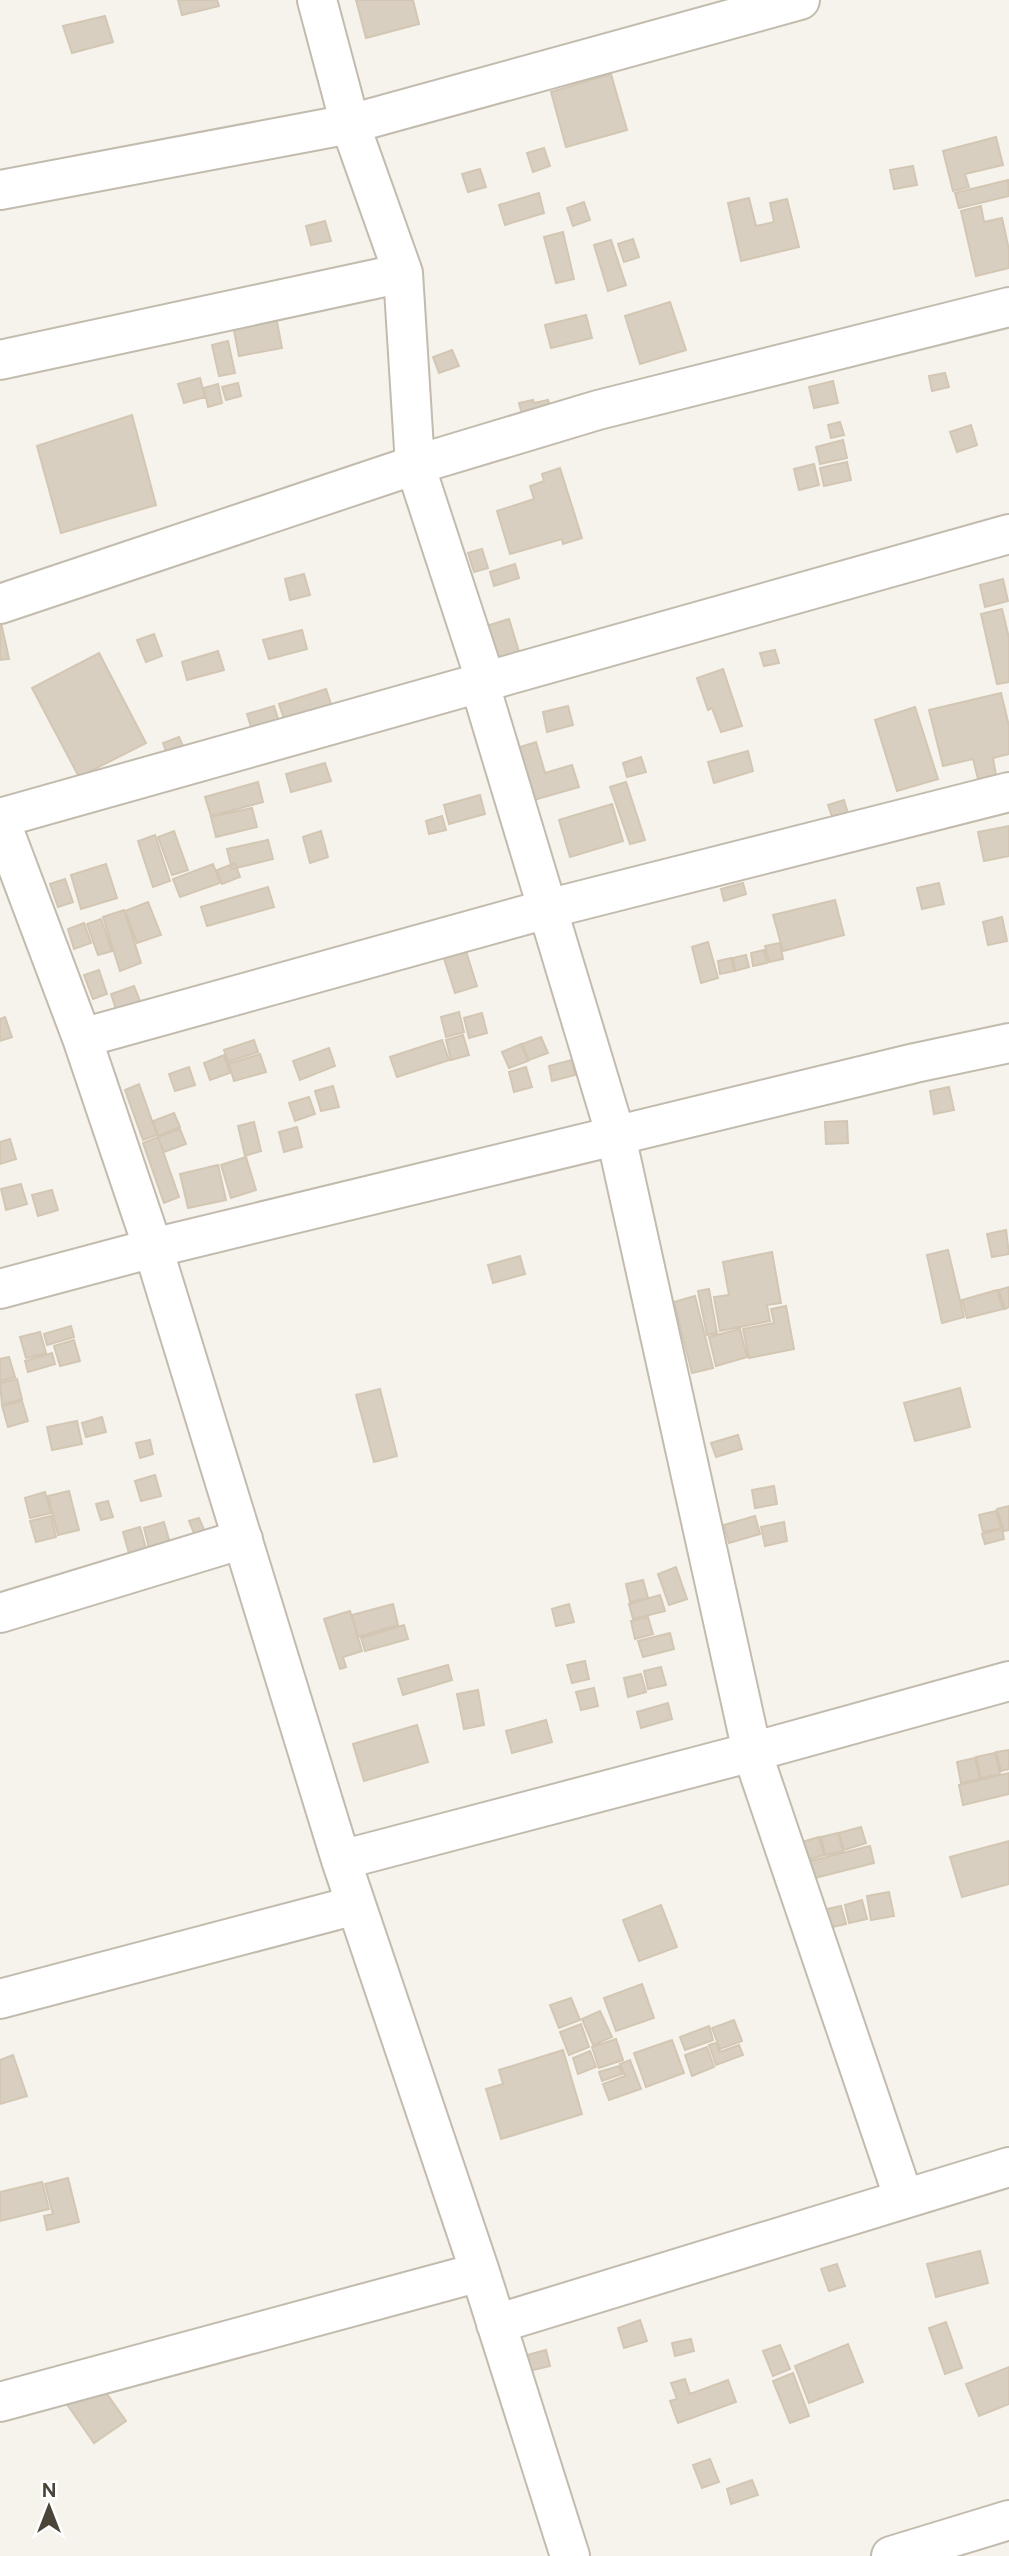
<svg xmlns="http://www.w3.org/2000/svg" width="1009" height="2556" font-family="Figtree,sans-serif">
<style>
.building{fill:#d8cfc1;stroke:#d3c7b4;stroke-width:2}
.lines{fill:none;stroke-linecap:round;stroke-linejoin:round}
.minor-casing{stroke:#c2bbae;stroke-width:42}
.minor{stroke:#fff;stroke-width:38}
</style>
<rect width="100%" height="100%" fill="#f6f3ec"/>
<!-- building -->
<path class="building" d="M 178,0 L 217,0 L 219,6 L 182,15 Z
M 356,0 L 413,0 L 419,24 L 366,38 Z
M 105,16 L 113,42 L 72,53 L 63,26 Z
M 611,74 L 627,130 L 566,147 L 551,92 Z
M 996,137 L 1003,165 L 965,174 L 969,187 L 953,191 L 943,151 Z
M 544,148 L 550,166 L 533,172 L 527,153 Z
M 913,166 L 917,185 L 894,189 L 890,170 Z
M 480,169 L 486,187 L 468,192 L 462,174 Z
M 1008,180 L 1009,196 L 959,208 L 955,193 Z
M 539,193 L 544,213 L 505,225 L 499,205 Z
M 749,198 L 756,226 L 774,222 L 770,203 L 787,199 L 799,247 L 741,261 L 728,203 Z
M 584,202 L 590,220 L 573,226 L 567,208 Z
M 981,206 L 984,222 L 1002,218 L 1009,250 L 1009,268 L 976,276 L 961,211 Z
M 325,221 L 331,241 L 311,245 L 306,226 Z
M 563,232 L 574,279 L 556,283 L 544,237 Z
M 633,239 L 639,257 L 624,262 L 618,244 Z
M 611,240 L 626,285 L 608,291 L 594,245 Z
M 670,302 L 686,350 L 640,364 L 625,316 Z
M 274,306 L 282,348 L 239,356 L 231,315 Z
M 586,315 L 592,338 L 551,348 L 545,325 Z
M 228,341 L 235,373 L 219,376 L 212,345 Z
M 452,350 L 459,366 L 439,373 L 433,357 Z
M 945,373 L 949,387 L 932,391 L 929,376 Z
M 200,378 L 205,397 L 184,403 L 178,384 Z
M 833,381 L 838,403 L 814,408 L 809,387 Z
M 238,383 L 241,396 L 226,400 L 222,387 Z
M 218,384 L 222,403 L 208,407 L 204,388 Z
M 533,400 L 534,403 L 548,400 L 551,411 L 523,418 L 519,403 Z
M 132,415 L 156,505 L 61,533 L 37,446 Z
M 840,422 L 844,435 L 831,438 L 828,425 Z
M 971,425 L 977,445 L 957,452 L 950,432 Z
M 843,440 L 847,458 L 820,464 L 816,447 Z
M 847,462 L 851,480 L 824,486 L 820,468 Z
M 814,464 L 819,485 L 799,490 L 794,469 Z
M 560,468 L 582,538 L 563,544 L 562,539 L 510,554 L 497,511 L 534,499 L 530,486 L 544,481 L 542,474 Z
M 482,549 L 488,568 L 474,572 L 468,553 Z
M 515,564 L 519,578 L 494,586 L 490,572 Z
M 304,574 L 310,595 L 290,600 L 285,579 Z
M 1003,579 L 1008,601 L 985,607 L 980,585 Z
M 1002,609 L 1009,638 L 1009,682 L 997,684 L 981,614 Z
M 0,618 L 9,659 L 0,660 Z
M 509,619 L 521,658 L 494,666 L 483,627 Z
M 302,630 L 307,649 L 269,659 L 263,640 Z
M 154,634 L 162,656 L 146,662 L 137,640 Z
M 775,650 L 779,663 L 764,666 L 760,653 Z
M 218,651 L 224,670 L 187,680 L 182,662 Z
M 99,653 L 146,743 L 79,777 L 32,688 Z
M 723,669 L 742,726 L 721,732 L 712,708 L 708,710 L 697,678 Z
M 326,689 L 333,710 L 286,725 L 279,704 Z
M 1001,693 L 1009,726 L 1009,754 L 993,758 L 996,775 L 978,779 L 973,759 L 943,766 L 929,710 Z
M 274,706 L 280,725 L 253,733 L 247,714 Z
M 568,706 L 573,725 L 547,732 L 543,712 Z
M 915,707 L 938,779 L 897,791 L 875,720 Z
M 179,737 L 188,758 L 171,764 L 163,743 Z
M 536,742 L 545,773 L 572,765 L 579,787 L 530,801 L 514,749 Z
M 748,751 L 753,771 L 714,783 L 708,762 Z
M 641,757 L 646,772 L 627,777 L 623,763 Z
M 325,763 L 331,781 L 291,792 L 286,774 Z
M 258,782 L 263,802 L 211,816 L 205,797 Z
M 626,782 L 645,840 L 630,844 L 610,787 Z
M 480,795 L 485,814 L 449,824 L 444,805 Z
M 844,800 L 849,817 L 834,822 L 828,805 Z
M 612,804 L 623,841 L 570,857 L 559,820 Z
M 252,808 L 257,827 L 216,837 L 211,817 Z
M 442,816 L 446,830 L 429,834 L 426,821 Z
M 1009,826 L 1009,856 L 984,861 L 978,832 Z
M 174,831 L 188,870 L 172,875 L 158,837 Z
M 321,831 L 328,857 L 310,863 L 303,837 Z
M 155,835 L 170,881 L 153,887 L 138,841 Z
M 268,840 L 273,859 L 232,869 L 227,849 Z
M 235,863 L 240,877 L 222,884 L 217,870 Z
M 106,864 L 117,898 L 81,909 L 71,875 Z
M 213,864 L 220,883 L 180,897 L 173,879 Z
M 65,879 L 73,902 L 58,907 L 50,884 Z
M 743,883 L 746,894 L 724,901 L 721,889 Z
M 939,883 L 944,904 L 922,909 L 917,888 Z
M 268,887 L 274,907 L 207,926 L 201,907 Z
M 835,900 L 844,935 L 783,951 L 773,915 Z
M 148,902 L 161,935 L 137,943 L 125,911 Z
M 124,910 L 141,963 L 120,971 L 103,917 Z
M 1002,917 L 1007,941 L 988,945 L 983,922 Z
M 101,919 L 112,951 L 98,955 L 87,924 Z
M 84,923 L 91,943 L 74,949 L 68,929 Z
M 463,942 L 477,986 L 455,993 L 441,949 Z
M 708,942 L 718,978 L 701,983 L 692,947 Z
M 780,943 L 783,959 L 769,962 L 765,946 Z
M 764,950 L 767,963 L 753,966 L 751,953 Z
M 746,955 L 749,967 L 735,971 L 733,958 Z
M 731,958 L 734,971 L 720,974 L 718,961 Z
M 99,970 L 107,994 L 93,999 L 84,975 Z
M 134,986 L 140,1001 L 116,1009 L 111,994 Z
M 459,1012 L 464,1032 L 446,1037 L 441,1017 Z
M 482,1013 L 487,1033 L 469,1038 L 464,1018 Z
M 5,1017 L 12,1037 L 0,1041 L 0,1019 Z
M 463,1035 L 469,1055 L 451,1060 L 446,1040 Z
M 541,1037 L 548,1053 L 529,1060 L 522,1044 Z
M 254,1040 L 258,1052 L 228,1062 L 224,1050 Z
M 442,1040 L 449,1060 L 397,1077 L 390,1057 Z
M 521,1044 L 528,1061 L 509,1068 L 502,1052 Z
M 329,1048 L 335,1066 L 300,1080 L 293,1061 Z
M 260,1054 L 266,1072 L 234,1081 L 229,1064 Z
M 224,1055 L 230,1073 L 210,1080 L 204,1063 Z
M 572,1060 L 575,1075 L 552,1081 L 549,1066 Z
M 189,1067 L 195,1085 L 175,1091 L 169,1074 Z
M 526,1067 L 532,1087 L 514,1092 L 509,1072 Z
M 139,1084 L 157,1135 L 143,1140 L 125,1090 Z
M 333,1086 L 339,1107 L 321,1111 L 315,1091 Z
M 949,1087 L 954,1110 L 934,1114 L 930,1091 Z
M 309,1097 L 315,1114 L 295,1121 L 289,1103 Z
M 174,1113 L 180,1127 L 158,1136 L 153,1121 Z
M 847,1121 L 848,1143 L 826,1144 L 825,1122 Z
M 254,1122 L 261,1151 L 245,1156 L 238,1126 Z
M 297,1127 L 302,1147 L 284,1152 L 279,1132 Z
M 180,1129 L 186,1144 L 164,1152 L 158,1137 Z
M 158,1137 L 179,1197 L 164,1203 L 143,1143 Z
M 10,1139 L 16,1159 L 0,1164 L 0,1142 Z
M 246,1157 L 256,1190 L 231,1198 L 221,1165 Z
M 218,1165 L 226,1200 L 188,1208 L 180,1174 Z
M 21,1184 L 27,1204 L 6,1210 L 1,1189 Z
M 52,1190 L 58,1210 L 38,1216 L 32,1195 Z
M 1006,1230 L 1009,1254 L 992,1257 L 987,1234 Z
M 948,1250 L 964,1317 L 942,1323 L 927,1255 Z
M 772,1252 L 781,1303 L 767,1305 L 770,1321 L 720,1331 L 714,1297 L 729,1295 L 723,1262 Z
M 520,1256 L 525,1274 L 493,1283 L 488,1265 Z
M 1009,1287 L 1009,1307 L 1005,1309 L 999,1290 Z
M 709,1289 L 717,1333 L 707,1335 L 698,1291 Z
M 997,1290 L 1003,1309 L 967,1318 L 962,1300 Z
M 695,1296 L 713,1368 L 692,1373 L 674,1302 Z
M 786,1306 L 794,1349 L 749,1358 L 743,1329 L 774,1323 L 771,1309 Z
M 71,1326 L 74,1337 L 47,1345 L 44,1334 Z
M 740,1329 L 747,1357 L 716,1366 L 709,1337 Z
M 40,1332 L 46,1353 L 26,1358 L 20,1337 Z
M 74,1340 L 80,1361 L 60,1366 L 54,1346 Z
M 52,1353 L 55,1364 L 28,1372 L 25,1361 Z
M 9,1357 L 15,1377 L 0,1381 L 0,1359 Z
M 17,1379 L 22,1399 L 2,1405 L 0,1383 Z
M 960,1388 L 970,1427 L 915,1441 L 904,1403 Z
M 380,1389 L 397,1456 L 374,1462 L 356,1395 Z
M 22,1401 L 28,1421 L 8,1427 L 2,1406 Z
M 102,1417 L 106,1432 L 86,1437 L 82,1423 Z
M 77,1421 L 82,1444 L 52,1450 L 47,1427 Z
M 738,1435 L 742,1449 L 716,1457 L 711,1443 Z
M 150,1440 L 153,1454 L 140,1458 L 136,1443 Z
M 155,1475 L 161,1496 L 141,1501 L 135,1481 Z
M 774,1486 L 777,1504 L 755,1508 L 752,1490 Z
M 69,1491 L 79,1530 L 58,1535 L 48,1496 Z
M 45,1492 L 51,1513 L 30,1518 L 25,1498 Z
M 108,1501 L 113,1517 L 101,1520 L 96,1504 Z
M 1009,1506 L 1009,1530 L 1004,1531 L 997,1509 Z
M 996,1511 L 1001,1528 L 983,1532 L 979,1515 Z
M 51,1516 L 56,1537 L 36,1542 L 30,1521 Z
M 755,1516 L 760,1534 L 729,1543 L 724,1525 Z
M 199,1518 L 206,1534 L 196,1538 L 189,1521 Z
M 164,1522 L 170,1543 L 149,1548 L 144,1528 Z
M 784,1522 L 787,1541 L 765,1546 L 761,1527 Z
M 140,1527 L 147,1552 L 130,1557 L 123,1532 Z
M 1002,1529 L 1004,1539 L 985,1544 L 982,1534 Z
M 676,1567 L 687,1599 L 669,1605 L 658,1574 Z
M 643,1580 L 648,1598 L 630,1602 L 626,1584 Z
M 660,1595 L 665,1611 L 633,1619 L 629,1604 Z
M 393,1604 L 398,1625 L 358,1637 L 352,1615 Z
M 569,1604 L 574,1622 L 556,1626 L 552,1609 Z
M 350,1611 L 362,1651 L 343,1657 L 346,1667 L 340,1669 L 324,1619 Z
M 648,1617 L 653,1634 L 635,1639 L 631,1621 Z
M 404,1625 L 408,1639 L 365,1651 L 361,1638 Z
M 670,1633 L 674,1649 L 643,1657 L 638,1641 Z
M 585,1661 L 589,1679 L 572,1683 L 567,1665 Z
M 448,1665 L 452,1680 L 403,1695 L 398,1679 Z
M 661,1667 L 666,1685 L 648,1689 L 644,1671 Z
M 641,1674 L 646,1692 L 628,1697 L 624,1678 Z
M 594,1688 L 598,1706 L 581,1710 L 576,1692 Z
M 478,1690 L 484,1725 L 464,1729 L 457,1694 Z
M 668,1703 L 672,1719 L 641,1728 L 637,1712 Z
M 546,1720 L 552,1742 L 512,1753 L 506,1731 Z
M 417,1725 L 428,1762 L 364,1781 L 353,1744 Z
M 1009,1750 L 1009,1769 L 1001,1771 L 996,1752 Z
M 995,1753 L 1000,1774 L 981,1778 L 976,1757 Z
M 975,1758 L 980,1779 L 961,1783 L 957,1762 Z
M 1009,1773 L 1009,1794 L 963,1805 L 959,1785 Z
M 861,1827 L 866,1843 L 844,1850 L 839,1833 Z
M 838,1833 L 843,1851 L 825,1855 L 821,1837 Z
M 819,1837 L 824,1855 L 807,1860 L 802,1842 Z
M 1009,1841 L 1009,1884 L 962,1897 L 950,1857 Z
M 870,1846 L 874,1863 L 811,1879 L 807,1862 Z
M 889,1892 L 894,1916 L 871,1920 L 867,1896 Z
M 862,1900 L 867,1919 L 849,1923 L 845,1905 Z
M 661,1905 L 677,1947 L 639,1961 L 623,1920 Z
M 841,1906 L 846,1924 L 828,1928 L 823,1910 Z
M 642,1984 L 654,2018 L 616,2031 L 604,1998 Z
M 571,1998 L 580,2020 L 559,2028 L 550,2005 Z
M 600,2011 L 612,2037 L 593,2045 L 582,2019 Z
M 734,2020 L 742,2041 L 720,2049 L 712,2028 Z
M 581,2024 L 589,2047 L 569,2055 L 560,2032 Z
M 709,2026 L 713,2040 L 685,2050 L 680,2037 Z
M 616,2039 L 623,2060 L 599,2068 L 592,2047 Z
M 672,2040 L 684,2073 L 646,2087 L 634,2053 Z
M 716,2043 L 720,2052 L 739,2045 L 743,2055 L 716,2065 L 709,2045 Z
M 707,2047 L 714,2067 L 692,2076 L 685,2055 Z
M 563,2050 L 582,2114 L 501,2139 L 486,2089 L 503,2084 L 499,2070 Z
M 590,2051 L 596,2067 L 578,2074 L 573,2058 Z
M 13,2055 L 27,2096 L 0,2104 L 0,2060 Z
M 630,2060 L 641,2089 L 609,2100 L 603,2084 L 625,2076 L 620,2064 Z
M 619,2066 L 622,2074 L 602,2081 L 599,2072 Z
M 68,2178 L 79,2222 L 47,2230 L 44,2216 L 53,2214 L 45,2184 Z
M 42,2182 L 49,2209 L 0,2221 L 0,2192 Z
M 980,2251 L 988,2283 L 936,2297 L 927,2264 Z
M 837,2264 L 845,2286 L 829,2291 L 821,2269 Z
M 640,2320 L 647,2341 L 624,2348 L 618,2328 Z
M 946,2322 L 962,2368 L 945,2374 L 929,2328 Z
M 691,2339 L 694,2351 L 675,2356 L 672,2343 Z
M 848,2344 L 863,2382 L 809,2403 L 795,2366 Z
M 780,2345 L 790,2369 L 773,2376 L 763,2351 Z
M 546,2350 L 550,2366 L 516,2374 L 512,2359 Z
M 1009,2367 L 1009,2404 L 979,2416 L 966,2384 Z
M 793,2373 L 809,2416 L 790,2423 L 773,2381 Z
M 95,2377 L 126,2421 L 94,2443 L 64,2400 Z
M 685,2379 L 690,2394 L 728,2380 L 736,2402 L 678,2423 L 670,2401 L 677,2399 L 671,2383 Z
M 710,2459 L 719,2482 L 702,2488 L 693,2465 Z
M 752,2480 L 758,2495 L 731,2504 L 727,2489 Z"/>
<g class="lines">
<!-- minor casing -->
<g class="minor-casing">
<path id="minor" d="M 317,0 L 350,124 L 403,273 L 415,465 L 486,682
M 0,190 L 350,124 L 800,0
M 0,360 L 403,273
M 0,604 L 415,465 L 598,410 L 1009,307
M 480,685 L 616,1136 L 752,1752 L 904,2199
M 0,818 L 1009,534
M 0,820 L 82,1038 L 153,1248 L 341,1860 L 480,2272 L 570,2556
M 82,1038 L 547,909 L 1009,792
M 0,1289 L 153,1248 L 915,1063 L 1009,1043
M 0,1613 L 243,1539
M 341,1860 L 752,1752 L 1009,1681
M 0,1999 L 356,1905
M 496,2324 L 1009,2167
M 0,2402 L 480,2272
M 891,2556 L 1009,2520"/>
</g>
<!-- minor -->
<use href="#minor" class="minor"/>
</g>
<!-- north arrow -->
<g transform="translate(49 2507)" stroke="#ffffff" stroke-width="5" paint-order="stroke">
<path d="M0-5L12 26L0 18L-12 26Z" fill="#4b4439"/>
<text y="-10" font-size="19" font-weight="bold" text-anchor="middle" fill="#4b4439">N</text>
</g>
</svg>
